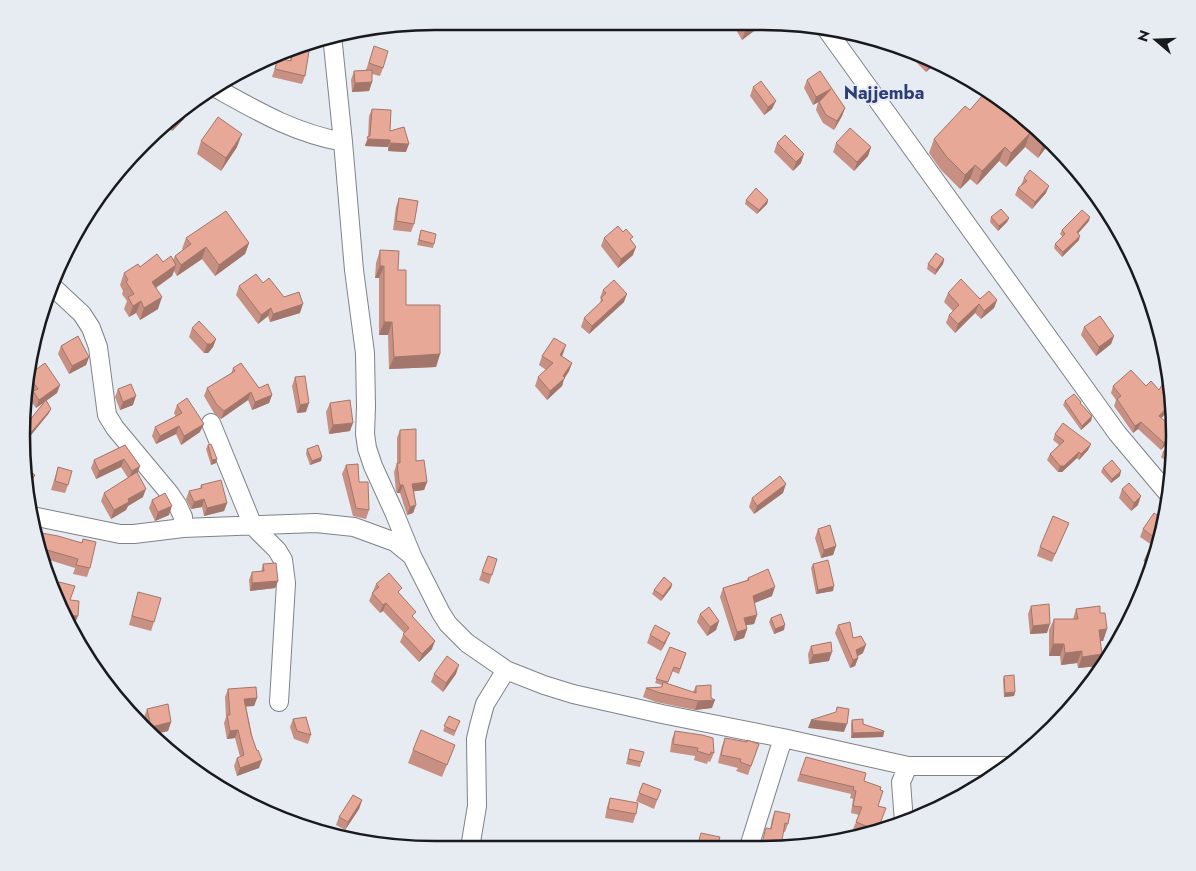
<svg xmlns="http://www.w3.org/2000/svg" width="1196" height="871" font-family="Jost,sans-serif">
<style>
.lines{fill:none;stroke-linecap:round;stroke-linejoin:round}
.minor-casing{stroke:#7f8288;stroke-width:20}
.minor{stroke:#fff;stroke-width:18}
.wall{fill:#c89082}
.shaded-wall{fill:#a2766a}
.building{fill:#e8a897;stroke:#a2766a}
.labels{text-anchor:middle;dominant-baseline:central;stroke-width:4;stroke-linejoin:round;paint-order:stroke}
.quarter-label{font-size:18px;font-weight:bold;fill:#2c3e77;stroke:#e7ebf2}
.rim{fill:none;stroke:#191a1d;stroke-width:2.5}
</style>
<rect width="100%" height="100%" fill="#e7ebf2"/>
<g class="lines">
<!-- minor casing -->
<g class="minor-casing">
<path id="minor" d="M 827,30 L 1117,433 L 1170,496
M 332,35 L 343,142 L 354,270 L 365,353 L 366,407 L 365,434 L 367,448 L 373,466 L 394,512 L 412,556
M 214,87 C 259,112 292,132 343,142
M 53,287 L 82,314 L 91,328 L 98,347 L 107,415 L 115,428 L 170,494 L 178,506 L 183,517 L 183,528
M 211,423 L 253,526 L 277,550 L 283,560 L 286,583 L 279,702
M 32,516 L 120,534 L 134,534 L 183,528 L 316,523 L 354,527 L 395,542 L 412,556 L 441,613 L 448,624 L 467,643 L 506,670 L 544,685 L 573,694 L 662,714 L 783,738 L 908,766 L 1009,766
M 904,822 L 901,782 L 908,766
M 749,847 L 783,738
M 470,848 L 477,806 L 476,739 L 479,726 L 485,704 L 506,670"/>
</g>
<!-- minor -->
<use href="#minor" class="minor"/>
</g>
<!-- wall -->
<path class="wall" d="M 734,21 L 761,21 L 766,22 L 742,40 L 733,25 Z
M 841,32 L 856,34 L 854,38 L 848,41 Z
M 307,45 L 305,76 L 302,84 L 272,77 L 278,58 L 290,61 L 291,52 Z
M 374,46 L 383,68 L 380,76 L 372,74 L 372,82 L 369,91 L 352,92 L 351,80 L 354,71 L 366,70 Z
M 919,58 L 934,65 L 926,72 L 917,63 Z
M 236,77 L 232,85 L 226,82 Z
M 807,80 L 845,108 L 842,116 L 834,130 L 823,123 L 816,110 L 818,102 L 813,105 L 804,88 Z
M 753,87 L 772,109 L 764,115 L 750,96 Z
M 990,91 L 997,97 L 995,101 L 1048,145 L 1038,158 L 1025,147 L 1006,167 L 999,161 L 977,185 L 970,179 L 960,189 L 941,170 L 929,153 L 934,139 L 970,110 Z
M 186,108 L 188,110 L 184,119 L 172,131 L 166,126 Z
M 372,109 L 390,131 L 406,152 L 388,151 L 388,147 L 365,146 L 365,145 L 368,137 L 369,116 Z
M 201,141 L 237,147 L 221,171 L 197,154 Z
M 777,143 L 801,163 L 793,171 L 774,152 Z
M 836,143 L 871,147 L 868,156 L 854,171 L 833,152 Z
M 1024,178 L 1046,193 L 1032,209 L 1015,195 L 1018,188 L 1021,185 Z
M 399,198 L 414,224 L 411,232 L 393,230 L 396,207 Z
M 746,200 L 768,200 L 767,204 L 757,214 L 745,204 Z
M 991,217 L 1009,218 L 1007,222 L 998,231 L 990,222 Z
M 1089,221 L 1078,233 L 1079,240 L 1062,257 L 1054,248 L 1055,244 L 1063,237 L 1060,234 L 1062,230 Z
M 421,230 L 434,244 L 433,248 L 417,245 Z
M 186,238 L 249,243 L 245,254 L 215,276 L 202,259 L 177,276 L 174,271 L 172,276 L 156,288 L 158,309 L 140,320 L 136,313 L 129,317 L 124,309 L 127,301 L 122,294 L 123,291 L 120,285 L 124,273 L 140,267 L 173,260 L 175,256 L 183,250 L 182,249 Z
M 604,238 L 632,241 L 633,255 L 618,268 L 601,246 Z
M 380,250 L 398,270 L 406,305 L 440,354 L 436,367 L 389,369 L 388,335 L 379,335 L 379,278 L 375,278 L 376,263 Z
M 944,259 L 943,264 L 935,275 L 927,269 L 928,264 Z
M 263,283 L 284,297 L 300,313 L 270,322 L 268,316 L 258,324 L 236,295 L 239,286 Z
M 603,290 L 624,302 L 589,334 L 581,327 L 584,318 L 600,303 L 601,299 L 600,298 Z
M 948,293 L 980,299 L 997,300 L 994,308 L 981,319 L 975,313 L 955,333 L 946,323 L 949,315 L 953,311 L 944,302 Z
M 1084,327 L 1114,336 L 1111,344 L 1096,356 L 1081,335 Z
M 192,328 L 216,339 L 213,347 L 208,353 L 204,353 L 189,337 Z
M 61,346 L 89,357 L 86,365 L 69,374 L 58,354 Z
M 563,354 L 562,356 L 572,363 L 569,371 L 564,379 L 562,386 L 547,400 L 535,386 L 538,377 L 546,370 L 539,365 L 542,356 Z
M 233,368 L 259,388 L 272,395 L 269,403 L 252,410 L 248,400 L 221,419 L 214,413 L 204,396 L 207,388 L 231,374 Z
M 28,375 L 60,385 L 57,393 L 46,401 L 49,413 L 27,440 L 25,439 L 25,426 L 43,403 L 36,408 L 30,400 L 32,394 L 25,384 Z
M 295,377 L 306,412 L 297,413 L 292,386 Z
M 1113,386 L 1146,386 L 1167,406 L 1166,413 L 1161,418 L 1173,428 L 1173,436 L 1161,450 L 1138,429 L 1133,433 L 1114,406 L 1116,400 L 1111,393 Z
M 118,389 L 133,405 L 120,410 L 115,397 Z
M 1065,401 L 1080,403 L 1092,416 L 1091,421 L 1081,430 L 1063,405 Z
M 330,403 L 350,431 L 329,434 L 326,412 Z
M 177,405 L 200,432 L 181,445 L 176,434 L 156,444 L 152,436 L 155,427 L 176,417 L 174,413 Z
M 400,430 L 427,482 L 424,490 L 414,491 L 416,505 L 413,513 L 407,515 L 400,493 L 397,493 L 396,491 L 394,472 L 397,463 L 397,438 Z
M 1055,434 L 1091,444 L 1088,450 L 1079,460 L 1077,458 L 1062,472 L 1058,472 L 1047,460 L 1050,454 L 1059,445 L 1053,440 Z
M 1172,442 L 1172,462 L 1170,465 L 1161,457 L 1163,452 Z
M 125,445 L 140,466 L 137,473 L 143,497 L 128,506 L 126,510 L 111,519 L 101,501 L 104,493 L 128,478 L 121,467 L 96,479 L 91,468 L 94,460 Z
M 208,445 L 216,463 L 211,465 L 206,449 Z
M 307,449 L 321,461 L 310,465 L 306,454 Z
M 346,465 L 359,482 L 369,510 L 366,519 L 353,516 L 342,474 Z
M 58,467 L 68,485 L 65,493 L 51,490 Z
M 25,468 L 35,475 L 33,479 L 27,489 L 25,487 Z
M 1103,468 L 1120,476 L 1111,483 L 1101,472 Z
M 201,485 L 227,503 L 224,511 L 204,516 L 202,507 L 191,509 L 186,499 L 189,491 L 200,489 Z
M 1122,489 L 1138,505 L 1131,511 L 1119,498 Z
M 783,493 L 754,514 L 749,507 L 752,498 Z
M 152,500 L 169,515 L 155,521 L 149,508 Z
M 1164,520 L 1153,568 L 1151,572 L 1142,569 L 1152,545 L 1140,537 L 1143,529 Z
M 1069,523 L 1052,562 L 1037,556 L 1040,547 Z
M 818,529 L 836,546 L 833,555 L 821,558 L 815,538 Z
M 36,532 L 81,543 L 83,539 L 90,568 L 87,577 L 73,574 L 75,568 L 46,559 L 44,562 Z
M 488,556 L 497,559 L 489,584 L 479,580 Z
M 263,564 L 278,581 L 275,588 L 250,591 L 249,580 L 252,572 L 261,572 Z
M 813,564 L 833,591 L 816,594 L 811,568 Z
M 748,578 L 772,596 L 754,603 L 757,615 L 754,624 L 746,625 L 747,629 L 744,638 L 734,641 L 720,597 L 723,588 L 747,580 Z
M 376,584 L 400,595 L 432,649 L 419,662 L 400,642 L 404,633 L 383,611 L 380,613 L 369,601 Z
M 672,584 L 671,588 L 661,601 L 652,594 L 654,590 Z
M 138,592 L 154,622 L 151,631 L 129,625 Z
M 1031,606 L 1047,633 L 1030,634 L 1028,614 Z
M 1076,609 L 1100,613 L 1107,629 L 1103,641 L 1100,641 L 1098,666 L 1078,668 L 1077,663 L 1061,665 L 1060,656 L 1049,656 L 1049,630 L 1054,619 L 1073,619 Z
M 700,614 L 719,621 L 716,630 L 707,636 L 697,622 Z
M 771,618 L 784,630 L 774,634 L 769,622 Z
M 838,625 L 853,638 L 863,653 L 857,656 L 858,658 L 855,666 L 850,668 L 835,633 Z
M 650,635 L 666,642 L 661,651 L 647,643 Z
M 811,646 L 829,661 L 809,664 L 808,654 Z
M 670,647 L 686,653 L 679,674 L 672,671 L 667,684 L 693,692 L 696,686 L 712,708 L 695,710 L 656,702 L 643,697 L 646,688 L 661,687 L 662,685 L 655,683 Z
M 434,674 L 456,674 L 443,692 L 431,682 Z
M 1004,676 L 1015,692 L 1014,696 L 1004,697 L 1003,680 Z
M 228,689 L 257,698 L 254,706 L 246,706 L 259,768 L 237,776 L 234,766 L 237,758 L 240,757 L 235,738 L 227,739 L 224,723 L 226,717 L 225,697 Z
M 147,709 L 171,722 L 168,731 L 151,735 L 146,730 L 144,717 Z
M 449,716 L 460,721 L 454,736 L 443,731 Z
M 293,719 L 311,735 L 308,744 L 294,739 L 290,727 Z
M 852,720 L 884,732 L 883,737 L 851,738 L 851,724 Z
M 675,731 L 714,753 L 710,762 L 708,761 L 707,764 L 694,760 L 695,756 L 670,752 L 672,739 Z
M 725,738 L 759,744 L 748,775 L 736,771 L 738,768 L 718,763 L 722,746 Z
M 455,745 L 442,777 L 408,763 L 413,750 Z
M 630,749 L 641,762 L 640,767 L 626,764 Z
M 806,757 L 864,781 L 880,790 L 878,806 L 878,829 L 863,833 L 853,829 L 859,815 L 851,813 L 853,799 L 850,798 L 851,794 L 797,781 Z
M 643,783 L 661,790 L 654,809 L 636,801 Z
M 610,798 L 636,814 L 633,823 L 605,818 L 607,807 Z
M 362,800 L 359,809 L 345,830 L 336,825 L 339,817 Z
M 775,811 L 788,824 L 785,832 L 783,832 L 761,843 L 770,829 L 772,819 Z"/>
<!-- shaded-wall -->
<path class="shaded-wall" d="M 759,21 L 766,22 L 742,40 L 745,31 Z
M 851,33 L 856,34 L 854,38 L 848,41 Z
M 930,64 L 934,65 L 926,72 Z
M 372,82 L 369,91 L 352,92 L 355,83 Z
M 831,89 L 828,97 L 813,105 L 816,97 Z
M 995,95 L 997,97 L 988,113 L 993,99 Z
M 776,101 L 772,109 L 764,115 L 768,107 Z
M 845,108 L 842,116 L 834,130 L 837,121 Z
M 188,110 L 184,119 L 172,131 L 175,123 Z
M 1030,133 L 1025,147 L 1006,167 L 1011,153 Z
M 242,134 L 237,147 L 221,171 L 226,158 Z
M 368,139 L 390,140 L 388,147 L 365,146 Z
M 1045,142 L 1048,145 L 1038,158 L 1043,144 Z
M 390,143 L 409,144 L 406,152 L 388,151 Z
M 871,147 L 868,156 L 854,171 L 857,162 Z
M 1005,147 L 999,161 L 977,185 L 982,171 Z
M 804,154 L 801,163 L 793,171 L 796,162 Z
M 975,165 L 970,179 L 960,189 L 965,175 Z
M 1049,186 L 1046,193 L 1032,209 L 1035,202 Z
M 768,200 L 767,204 L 757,214 L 759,210 Z
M 1090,217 L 1089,221 L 1075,237 L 1077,232 Z
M 1009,218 L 1007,222 L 998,231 L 999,226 Z
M 1080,236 L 1079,240 L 1062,257 L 1063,252 Z
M 249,243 L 245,254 L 215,276 L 219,265 Z
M 206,247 L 202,259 L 177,276 L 181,265 Z
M 636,247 L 633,255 L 618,268 L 621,259 Z
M 944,259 L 943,264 L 935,275 L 936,270 Z
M 176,265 L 172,276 L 148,293 L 152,282 Z
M 380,266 L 384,266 L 379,278 L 375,278 Z
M 627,294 L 624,302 L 589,334 L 592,326 Z
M 162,297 L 158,309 L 140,320 L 144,308 Z
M 997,300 L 994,308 L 981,319 L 984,311 Z
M 141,301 L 136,313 L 129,317 L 133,306 Z
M 303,304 L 300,313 L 270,322 L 273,314 Z
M 979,304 L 975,313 L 955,333 L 958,324 Z
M 271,308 L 268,316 L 258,324 L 261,315 Z
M 384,322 L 392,322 L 388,335 L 379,335 Z
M 1114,336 L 1111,344 L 1096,356 L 1099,347 Z
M 216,339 L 213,347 L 208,353 L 204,353 L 207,344 Z
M 566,345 L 563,354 L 557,363 L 560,355 Z
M 440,354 L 436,367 L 389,369 L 394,357 Z
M 89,357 L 86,365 L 69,374 L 72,366 Z
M 572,363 L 569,371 L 564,379 L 562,386 L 547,400 L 550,391 L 563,376 Z
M 60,385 L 57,393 L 36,408 L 39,400 Z
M 251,392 L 248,400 L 221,419 L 224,411 Z
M 272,395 L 269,403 L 252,410 L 255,402 Z
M 136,396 L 133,405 L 120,410 L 123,402 Z
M 309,403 L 306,412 L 297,413 L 300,405 Z
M 1168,406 L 1166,413 L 1157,423 L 1159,416 Z
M 51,409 L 49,413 L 27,440 L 28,436 Z
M 1092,416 L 1091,421 L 1081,430 L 1082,426 Z
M 1141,422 L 1138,429 L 1133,433 L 1135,426 Z
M 353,423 L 350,431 L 329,434 L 333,425 Z
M 204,424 L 200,432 L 181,445 L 184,436 Z
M 179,426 L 176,434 L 156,444 L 160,436 Z
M 1173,432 L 1173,437 L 1161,450 L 1164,443 Z
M 1091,444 L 1088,450 L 1079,460 L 1081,454 Z
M 1079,452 L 1077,458 L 1062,472 L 1058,472 L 1060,466 Z
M 322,457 L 321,461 L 310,465 L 312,461 Z
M 124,459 L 121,467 L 96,479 L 99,471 Z
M 217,459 L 216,463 L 211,465 L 212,460 Z
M 140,466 L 137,474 L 129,479 L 132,471 Z
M 1121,471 L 1120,476 L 1111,483 L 1112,479 Z
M 35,475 L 33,479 L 27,489 L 28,484 Z
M 427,482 L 424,490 L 409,492 L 412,484 Z
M 786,484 L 783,493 L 754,514 L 757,506 Z
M 400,485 L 403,485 L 400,493 L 397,493 Z
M 146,489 L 143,497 L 128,506 L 126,510 L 111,519 L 114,510 L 128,499 Z
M 1141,496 L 1138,505 L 1131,511 L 1134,503 Z
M 204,499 L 202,507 L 191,509 L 194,502 Z
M 227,503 L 224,511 L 204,516 L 207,508 Z
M 416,505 L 413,513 L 407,515 L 410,507 Z
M 172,506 L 169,515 L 155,521 L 158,512 Z
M 836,546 L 833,555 L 821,558 L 824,550 Z
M 278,581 L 275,588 L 250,591 L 252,583 Z
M 672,584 L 671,588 L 661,601 L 663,596 Z
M 834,586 L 833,591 L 816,594 L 818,590 Z
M 775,587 L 772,596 L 750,605 L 753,596 Z
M 386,603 L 383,611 L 380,613 L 383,605 Z
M 65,615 L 78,616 L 75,623 L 70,623 Z
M 757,615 L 754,624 L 741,626 L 744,618 Z
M 719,621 L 716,630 L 707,636 L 710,627 Z
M 1050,624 L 1047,633 L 1030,634 L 1033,626 Z
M 785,625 L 784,630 L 774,634 L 775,629 Z
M 747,629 L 744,638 L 734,641 L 737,632 Z
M 1107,629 L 1103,641 L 1095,642 L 1099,630 Z
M 670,633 L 666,642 L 661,651 L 664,643 Z
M 435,641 L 432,649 L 419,662 L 422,654 Z
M 1053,644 L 1064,644 L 1060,656 L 1049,656 Z
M 866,645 L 863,653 L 853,659 L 856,650 Z
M 1082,651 L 1077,663 L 1061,665 L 1065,653 Z
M 832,652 L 829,661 L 809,664 L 813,655 Z
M 1102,654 L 1098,666 L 1078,668 L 1082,657 Z
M 858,658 L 855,666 L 850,668 L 853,660 Z
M 459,665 L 456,674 L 443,692 L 446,683 Z
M 1015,692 L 1014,696 L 1004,697 L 1005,693 Z
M 257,698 L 254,706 L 241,707 L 244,699 Z
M 715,700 L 712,708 L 695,710 L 698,701 Z
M 811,720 L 847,724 L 844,732 L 808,728 Z
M 171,722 L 168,731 L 151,735 L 149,732 L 151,727 Z
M 238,730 L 235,738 L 227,739 L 230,731 Z
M 884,732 L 883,737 L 851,738 L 853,733 Z
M 262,760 L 259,768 L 237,776 L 240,768 Z
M 362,800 L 359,809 L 345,830 L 348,822 Z"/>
<!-- building -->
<path class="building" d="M 739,21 L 759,21 L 745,31 Z
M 307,45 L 310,45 L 305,76 L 275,69 L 278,58 L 291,61 L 293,51 Z
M 374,46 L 388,51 L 383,68 L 369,63 Z
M 372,70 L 372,82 L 355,83 L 354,71 Z
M 820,71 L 845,108 L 837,121 L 826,115 L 819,102 L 831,89 L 816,97 L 807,80 Z
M 761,81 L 776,101 L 768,107 L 753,87 Z
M 987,90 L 990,91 L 995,95 L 993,99 L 1011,114 L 1014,113 L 1045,142 L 1043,144 L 1030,133 L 1011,153 L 1005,147 L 982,171 L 975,165 L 965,175 L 946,156 L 934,139 L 965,106 L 970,110 Z
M 186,108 L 188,110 L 175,123 L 172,120 Z
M 372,109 L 391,110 L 390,131 L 404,127 L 409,144 L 390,143 L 390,140 L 368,139 L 367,137 L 370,136 Z
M 218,117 L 242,134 L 226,158 L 201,141 Z
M 850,128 L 871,147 L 857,162 L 836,143 Z
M 785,135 L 804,154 L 796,162 L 777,143 Z
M 1030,170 L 1049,186 L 1035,202 L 1018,188 L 1027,181 L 1024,178 Z
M 756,188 L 768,200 L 759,210 L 746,200 Z
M 399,198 L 418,201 L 414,224 L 396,221 Z
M 1001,209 L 1009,218 L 999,226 L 991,217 Z
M 1082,210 L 1090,217 L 1077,232 L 1080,236 L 1063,252 L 1055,244 L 1065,234 L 1062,230 Z
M 226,211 L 249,243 L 219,265 L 206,247 L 181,265 L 175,256 L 191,244 L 186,238 Z
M 618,226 L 623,232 L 626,229 L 633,237 L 630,239 L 636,247 L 621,259 L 604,238 Z
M 421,230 L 436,234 L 434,244 L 419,240 Z
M 380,250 L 399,251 L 398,270 L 406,270 L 406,305 L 440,305 L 440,354 L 394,357 L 392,322 L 384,322 L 384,266 L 380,266 Z
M 936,253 L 944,259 L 936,270 L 928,264 Z
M 157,254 L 163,262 L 171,256 L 176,265 L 152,282 L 162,297 L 144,308 L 141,301 L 133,306 L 128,297 L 134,294 L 126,282 L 128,280 L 124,273 L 138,264 L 140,267 Z
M 256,274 L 263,283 L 269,278 L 284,297 L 299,292 L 303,304 L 273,314 L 271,308 L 261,315 L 239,286 Z
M 961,279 L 980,299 L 989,291 L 997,300 L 984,311 L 979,304 L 958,324 L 949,315 L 959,305 L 948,293 Z
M 614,280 L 627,294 L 592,326 L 584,318 L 603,300 L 601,298 L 606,293 L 603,290 Z
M 1100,316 L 1114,336 L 1099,347 L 1084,327 Z
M 199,321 L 216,339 L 211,344 L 207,344 L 192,328 Z
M 78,336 L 89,357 L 72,366 L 61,346 Z
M 554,338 L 566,345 L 560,355 L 572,363 L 563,376 L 565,378 L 550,391 L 538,377 L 553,363 L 542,356 Z
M 45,363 L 60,385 L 39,400 L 33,391 L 38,389 L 28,375 Z
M 241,363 L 259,388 L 268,384 L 272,395 L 255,402 L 251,392 L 224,411 L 217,405 L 207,388 L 235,371 L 233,368 Z
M 1131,370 L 1146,386 L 1151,381 L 1159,390 L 1168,375 L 1172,395 L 1167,405 L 1168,406 L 1159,416 L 1173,428 L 1173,432 L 1164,443 L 1141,422 L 1135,426 L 1117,399 L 1121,396 L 1113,386 Z
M 305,376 L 309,403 L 300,405 L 295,377 Z
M 131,384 L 136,396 L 123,402 L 118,389 Z
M 1074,394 L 1081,402 L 1080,403 L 1092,416 L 1082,426 L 1065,401 Z
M 187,398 L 204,424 L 184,436 L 179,426 L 160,436 L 155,427 L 182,413 L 177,405 Z
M 46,400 L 51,409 L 28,436 L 25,433 L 25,426 Z
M 350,400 L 353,423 L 333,425 L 330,403 Z
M 1063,423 L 1091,444 L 1081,454 L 1079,452 L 1064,466 L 1060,466 L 1050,454 L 1064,441 L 1055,434 Z
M 416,429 L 416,461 L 424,460 L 427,482 L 412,484 L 416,505 L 410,507 L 403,485 L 400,485 L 399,482 L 397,463 L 400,463 L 400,430 Z
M 1172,442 L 1172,460 L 1171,461 L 1163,452 Z
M 211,444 L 217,459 L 212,460 L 208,445 Z
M 125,445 L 140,466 L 132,471 L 124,459 L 99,471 L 94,460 Z
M 318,445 L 322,457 L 312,461 L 307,449 Z
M 1112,460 L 1121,471 L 1112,479 L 1103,468 Z
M 358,464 L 359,482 L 368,482 L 369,510 L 356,508 L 346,465 Z
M 58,467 L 72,471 L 68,485 L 55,481 Z
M 25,468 L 35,475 L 28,484 L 25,482 Z
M 137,472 L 146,489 L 128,499 L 129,502 L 114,510 L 104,493 Z
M 780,476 L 786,484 L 757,506 L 752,498 Z
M 221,480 L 227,503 L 207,508 L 204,499 L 194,502 L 189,491 L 202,488 L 201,485 Z
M 1129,483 L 1141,496 L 1134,503 L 1122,489 Z
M 165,493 L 172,506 L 158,512 L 152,500 Z
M 1154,513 L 1164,520 L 1154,564 L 1144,561 L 1155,538 L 1143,529 Z
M 1053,516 L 1069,523 L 1055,554 L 1040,547 Z
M 830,525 L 836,546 L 824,550 L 818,529 Z
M 36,532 L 58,536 L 82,543 L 83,539 L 96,542 L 90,568 L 76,565 L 78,559 L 47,550 L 46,557 L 43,557 Z
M 488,556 L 497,559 L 492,575 L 482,572 Z
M 828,560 L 834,586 L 818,590 L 813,564 Z
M 276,563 L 278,581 L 252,583 L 252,572 L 264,571 L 263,564 Z
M 768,569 L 775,587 L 753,596 L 757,615 L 744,618 L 747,629 L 737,632 L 723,588 L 749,580 L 748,578 Z
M 389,573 L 402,588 L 398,592 L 416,612 L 412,616 L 435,641 L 422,654 L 403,634 L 409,628 L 386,603 L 383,605 L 372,593 L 379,587 L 376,584 Z
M 664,577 L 672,584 L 663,596 L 654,590 Z
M 59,582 L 75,586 L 70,600 L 79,601 L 78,616 L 65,615 L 54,596 Z
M 138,592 L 161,598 L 154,622 L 132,616 Z
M 1049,604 L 1050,624 L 1033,626 L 1031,606 Z
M 1100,606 L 1100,613 L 1105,613 L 1107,629 L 1099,630 L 1102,654 L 1082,657 L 1082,651 L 1065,653 L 1064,644 L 1053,644 L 1054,619 L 1078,619 L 1076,609 Z
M 709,607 L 719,621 L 710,627 L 700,614 Z
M 781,614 L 785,625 L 775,629 L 771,618 Z
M 850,622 L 853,638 L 861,636 L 866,645 L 856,650 L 858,658 L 853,660 L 838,625 Z
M 655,625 L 670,633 L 664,643 L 650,635 Z
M 831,642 L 832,652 L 813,655 L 811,646 Z
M 670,647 L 686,653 L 680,669 L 674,667 L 668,682 L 656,679 Z
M 447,656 L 459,665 L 446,683 L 434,674 Z
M 1014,675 L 1015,692 L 1005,693 L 1004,676 Z
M 663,682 L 696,693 L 696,686 L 711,685 L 711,698 L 715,700 L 698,701 L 660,693 L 646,688 L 662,687 Z
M 256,687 L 257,698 L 244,699 L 251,734 L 257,751 L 258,750 L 262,760 L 240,768 L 237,758 L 244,755 L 238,730 L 230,731 L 227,715 L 230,715 L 228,689 Z
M 168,704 L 171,722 L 151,727 L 147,709 Z
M 837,707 L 849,709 L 847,724 L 811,720 L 836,712 Z
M 449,716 L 460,721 L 455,731 L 444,726 Z
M 306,717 L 311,735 L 297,731 L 293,719 Z
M 863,719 L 863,724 L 884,731 L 884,732 L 853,733 L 852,720 Z
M 421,730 L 455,745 L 447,765 L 413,750 Z
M 675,731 L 702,735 L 713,738 L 714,753 L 711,752 L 710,755 L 697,751 L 698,748 L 673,744 Z
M 725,738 L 747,742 L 747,740 L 759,744 L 751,766 L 740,762 L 741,759 L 721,755 Z
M 630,749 L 644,752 L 641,762 L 628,759 Z
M 806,757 L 866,773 L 864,781 L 881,787 L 880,790 L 883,791 L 878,806 L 886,808 L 878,829 L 876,830 L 856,822 L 862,807 L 853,806 L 856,791 L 853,790 L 854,787 L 800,774 Z
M 643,783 L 661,790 L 657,800 L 639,793 Z
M 353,795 L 362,800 L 348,822 L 339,817 Z
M 610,798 L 638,803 L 636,814 L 608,809 Z
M 775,811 L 790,814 L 788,824 L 785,823 L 781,846 L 758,847 L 762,843 L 766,828 L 771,829 Z
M 701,833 L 720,837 L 719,840 L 736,846 L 736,847 L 697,847 Z"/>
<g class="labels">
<!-- quarter labels -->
<g class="quarter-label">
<text x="884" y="93">Najjemba</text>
</g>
</g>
<!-- crop -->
<path d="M0 0H1196V871H0ZM435 30H761A405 405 0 0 1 1166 435V436A405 405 0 0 1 761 841H435A405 405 0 0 1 30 436V435A405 405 0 0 1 435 30Z" fill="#e7ebf2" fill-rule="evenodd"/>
<path class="rim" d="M435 30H761A405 405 0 0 1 1166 435V436A405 405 0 0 1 761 841H435A405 405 0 0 1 30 436V435A405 405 0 0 1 435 30Z"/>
<!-- north arrow -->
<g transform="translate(1156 40) rotate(289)" stroke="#e7ebf2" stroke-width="4" paint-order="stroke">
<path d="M0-4L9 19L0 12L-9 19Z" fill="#191a1d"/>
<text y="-8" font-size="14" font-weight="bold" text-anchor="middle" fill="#191a1d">N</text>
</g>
</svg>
